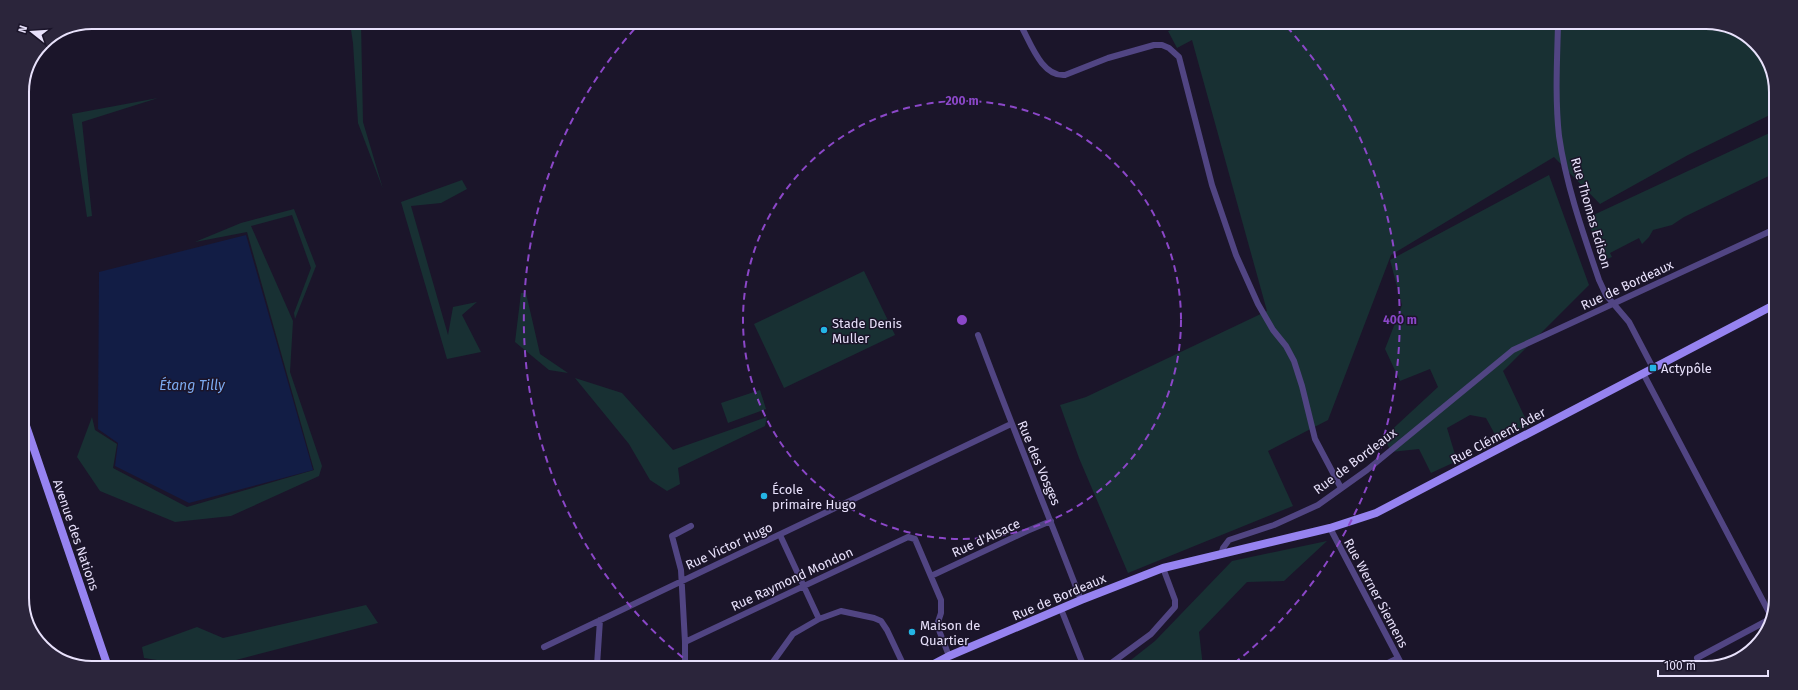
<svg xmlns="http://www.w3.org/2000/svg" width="1798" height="690" font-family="'Fira Sans',sans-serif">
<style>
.green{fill:#183033}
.water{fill:#121d45}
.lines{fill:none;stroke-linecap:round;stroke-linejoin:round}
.street{stroke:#514583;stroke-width:6}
.secondary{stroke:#9683f0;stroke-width:8}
.ring{fill:none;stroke:#8b47c8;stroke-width:2;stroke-dasharray:7 5}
.poi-dot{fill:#24b5e5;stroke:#1b152a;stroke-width:1.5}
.labels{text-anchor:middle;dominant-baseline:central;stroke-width:3;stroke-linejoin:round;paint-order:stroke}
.street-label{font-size:13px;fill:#e8e1fb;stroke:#1b152a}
.poi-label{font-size:13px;fill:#e8e1fb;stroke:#1b152a;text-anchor:start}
.water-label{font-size:14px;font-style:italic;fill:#7ba9ef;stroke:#1b152a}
.rim{fill:none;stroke:#e8e1fb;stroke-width:2}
.centre{fill:#8b47c8;stroke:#1b152a;stroke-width:2}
.ring-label{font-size:12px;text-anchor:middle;font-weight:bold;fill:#8b47c8;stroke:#1b152a;stroke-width:3;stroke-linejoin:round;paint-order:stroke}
</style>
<rect width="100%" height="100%" fill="#1b152a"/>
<!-- green -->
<path class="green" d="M 350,23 L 361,23 L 363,122 L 383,189 L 358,123 L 353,43 Z
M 742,24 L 798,24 L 739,26 Z
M 1004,24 L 1045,24 L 1011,28 Z
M 1186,25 L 1729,26 L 1761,49 L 1776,87 L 1776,112 L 1688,155 L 1600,204 L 1554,157 L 1391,255 L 1328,420 L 1268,451 L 1293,506 L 1128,573 L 1079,458 L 1060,405 L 1086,397 L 1267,311 L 1192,40 L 1177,48 L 1168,31 Z
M 158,98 L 82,122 L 92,216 L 87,217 L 72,114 Z
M 1776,130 L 1775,173 L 1684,217 L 1672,225 L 1653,230 L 1649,237 L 1642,244 L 1639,238 L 1610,253 L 1612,257 L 1602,261 L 1587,218 Z
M 1549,175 L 1589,285 L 1503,371 L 1529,426 L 1498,440 L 1486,418 L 1470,415 L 1447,428 L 1457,461 L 1431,473 L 1419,449 L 1391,452 L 1384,437 L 1438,387 L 1430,369 L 1400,381 L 1385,349 L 1402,305 L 1390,260 Z
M 462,180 L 467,189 L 441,203 L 411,206 L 448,335 L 453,307 L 477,302 L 462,315 L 481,352 L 447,359 L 401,202 Z
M 294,209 L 316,266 L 295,319 L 294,313 L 311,268 L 292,215 L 251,226 L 293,321 L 290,372 L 322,466 L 319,476 L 231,516 L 175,522 L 100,491 L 77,457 L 92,417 L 95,430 L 117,444 L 113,468 L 187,507 L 314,470 L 247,232 L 195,242 L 241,223 Z
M 864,271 L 895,335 L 784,388 L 754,324 Z
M 521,293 L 526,293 L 540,354 L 568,373 L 549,370 L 515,342 Z
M 575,378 L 622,393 L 673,450 L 767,417 L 765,426 L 678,468 L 680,484 L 667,491 L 650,480 L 629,444 Z
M 760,390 L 766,409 L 728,423 L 721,403 Z
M 1327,541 L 1284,581 L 1247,582 L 1199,632 L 1203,667 L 1122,667 L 1155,641 L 1232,561 Z
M 366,605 L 378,623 L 217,665 L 183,664 L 144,658 L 142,647 L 197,627 L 223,638 Z"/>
<!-- water -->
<path class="water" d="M 246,235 L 313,470 L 189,503 L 115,466 L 118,443 L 98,429 L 99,272 Z"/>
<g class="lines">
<!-- street -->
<path class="street" d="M 1020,24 C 1030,41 1041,77 1065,75 L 1108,58 L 1154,45 L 1162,45 L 1169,48 L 1179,57 L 1212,185 L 1236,255 L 1258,304 L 1273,330 L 1286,346 L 1294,361 L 1302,386 L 1315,439 L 1341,488
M 1558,25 C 1557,62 1555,99 1559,136 C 1566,185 1583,233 1599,280 L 1606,295 L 1629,322 L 1653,368
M 978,335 C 1011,424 1047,511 1081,600
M 1643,373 L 1772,618 L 1697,658
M 1330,528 L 1403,667
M 780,535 L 819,619
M 1221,555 L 1223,548 L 1229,540 L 1274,525 L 1318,505 L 1367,470 L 1513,350 L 1775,229
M 931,576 L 1027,531 L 1051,521
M 1061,609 L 1084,667
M 685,642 L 908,537 L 915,539 L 941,600 L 941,613 L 937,625 L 949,656
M 544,647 L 1011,424
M 597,665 L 600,620
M 685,666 L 685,642 L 681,570 L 672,536 L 691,526
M 770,666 L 793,634 L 819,619 L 841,611 L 874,618 L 881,621 L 887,630 L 904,666
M 1106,667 L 1151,634 L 1175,607 L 1175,600 L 1163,568
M 1380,667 L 1398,658"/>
<!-- secondary -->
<path class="secondary" d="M 22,414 L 107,664
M 930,666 L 949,656 L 1081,600 L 1163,568 L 1330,528 L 1376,513 L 1774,305"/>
</g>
<!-- distance rings -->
<g class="ring">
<circle cx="962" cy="320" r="219"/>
<path d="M692 665A438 438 0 0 1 639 24M1287 27A438 438 0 0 1 1232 665"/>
</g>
<!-- markers -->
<g class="poi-dot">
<circle cx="824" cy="330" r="4"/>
<rect x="1649" y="364" width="8" height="8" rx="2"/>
<circle cx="764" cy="496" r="4"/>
<circle cx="912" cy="632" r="4"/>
</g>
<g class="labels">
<!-- street labels -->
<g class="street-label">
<text transform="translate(1591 213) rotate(74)">Rue Thomas Edison</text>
<text transform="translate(1627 285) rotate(-25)">Rue de Bordeaux</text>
<text transform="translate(1498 436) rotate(-28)">Rue Clément Ader</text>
<text transform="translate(1355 461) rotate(-37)">Rue de Bordeaux</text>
<text transform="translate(1039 463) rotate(67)">Rue des Vosges</text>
<text transform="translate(76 535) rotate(71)">Avenue des Nations</text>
<text transform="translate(986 538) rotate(-25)">Rue d'Alsace</text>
<text transform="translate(729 546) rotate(-25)">Rue Victor Hugo</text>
<text transform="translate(792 579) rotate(-25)">Rue Raymond Mondon</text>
<text transform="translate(1376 593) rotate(62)">Rue Werner Siemens</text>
<text transform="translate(1059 597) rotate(-23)">Rue de Bordeaux</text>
</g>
<!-- poi labels -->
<g class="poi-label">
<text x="832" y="323">Stade Denis<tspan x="832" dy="15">Muller</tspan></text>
<text x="1661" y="368">Actypôle</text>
<text x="772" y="489">École<tspan x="772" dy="15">primaire Hugo</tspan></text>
<text x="920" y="625">Maison de<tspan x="920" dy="15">Quartier</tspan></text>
</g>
<!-- water labels -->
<g class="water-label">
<text x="192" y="385">Étang Tilly</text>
</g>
</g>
<!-- crop -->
<path d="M0 0H1798V690H0ZM92 29H1706A63 63 0 0 1 1769 92V598A63 63 0 0 1 1706 661H92A63 63 0 0 1 29 598V92A63 63 0 0 1 92 29Z" fill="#2b253b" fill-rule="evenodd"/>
<path class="rim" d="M92 29H1706A63 63 0 0 1 1769 92V598A63 63 0 0 1 1706 661H92A63 63 0 0 1 29 598V92A63 63 0 0 1 92 29Z"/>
<circle cx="962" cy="320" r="6" class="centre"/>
<g class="ring-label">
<text x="962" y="105">200 m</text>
<text x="1400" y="324">400 m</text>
</g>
<!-- north arrow -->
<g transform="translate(32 32) rotate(287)" stroke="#1b152a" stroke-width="3" paint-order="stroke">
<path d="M0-3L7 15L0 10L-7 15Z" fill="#e8e1fb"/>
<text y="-6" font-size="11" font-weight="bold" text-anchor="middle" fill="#e8e1fb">N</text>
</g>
<!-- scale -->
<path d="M1658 670v6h110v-6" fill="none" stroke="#e8e1fb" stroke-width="2"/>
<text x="1664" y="670" font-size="12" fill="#e8e1fb" stroke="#1b152a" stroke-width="3" paint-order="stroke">100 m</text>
</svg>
